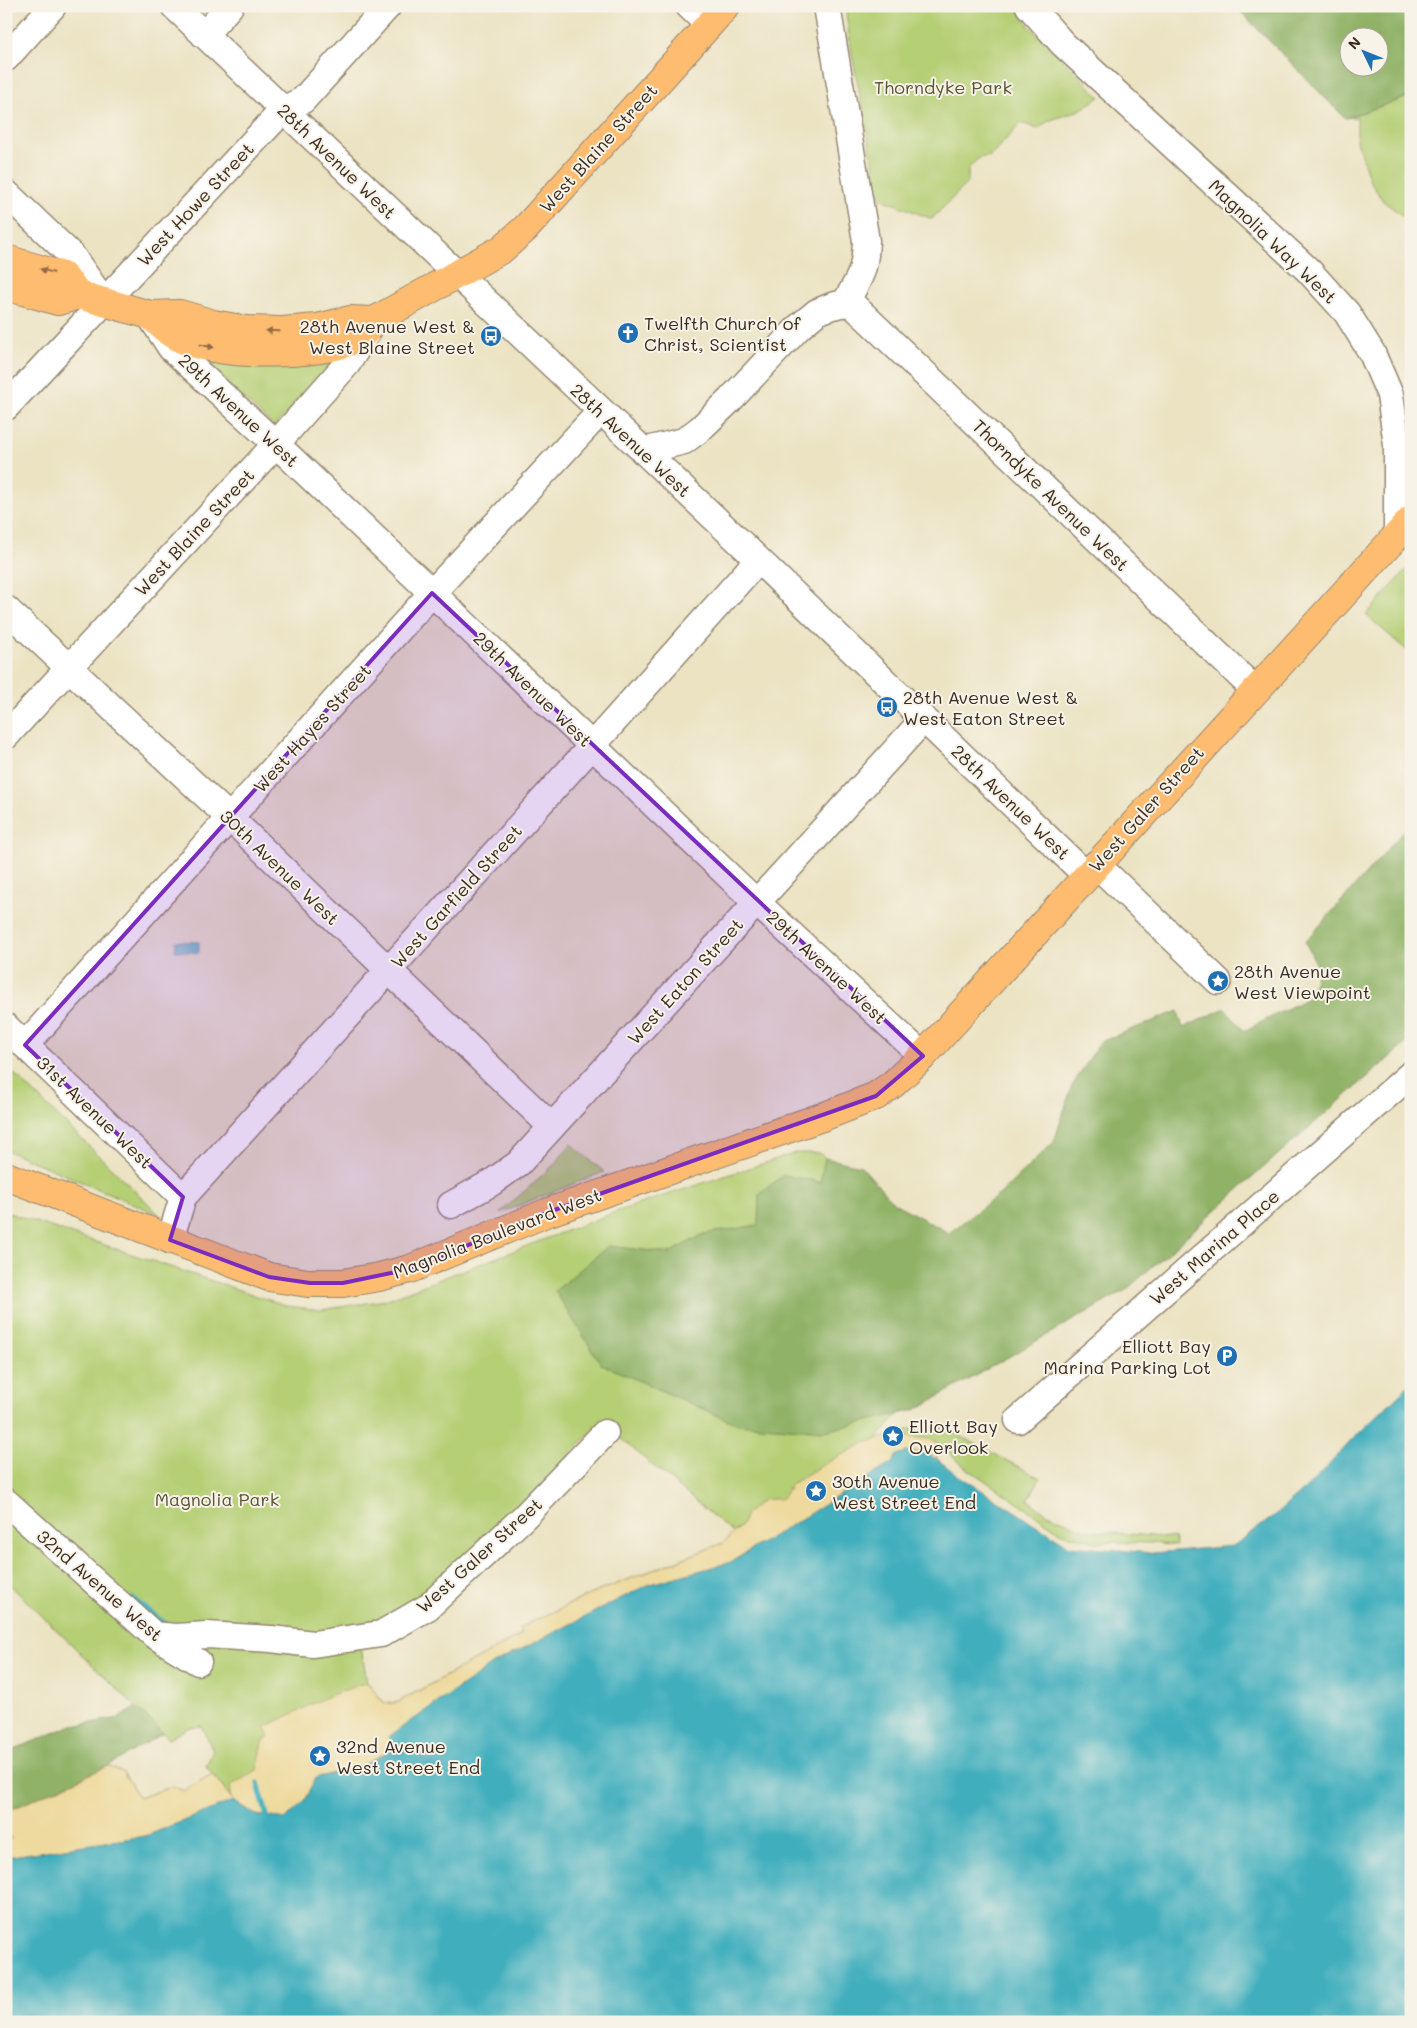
<svg xmlns="http://www.w3.org/2000/svg" width="1417" height="2028" font-family="Mali,sans-serif">
<style>
.green{fill:#b5cf75;stroke:#787c4a}
.forest{fill:#90b266;stroke:#666e42;fill-rule:evenodd}
.sand{fill:#eeda9e;stroke:#94825e}
.water{fill:#40aebd;stroke:#3e6c6e}
.lines{fill:none;stroke-linecap:round;stroke-linejoin:round}
.stream{stroke:#40aebd;stroke-width:5.5}
.minor-casing{stroke:#948670;stroke-width:29}
.major-casing{stroke:#948670;stroke-width:30}
.minor{stroke:#fff;stroke-width:26}
.major{stroke:#febc70;stroke-width:28}
.oneway{fill:#936c43}
.marked{fill:#7b2cbf;fill-opacity:0.2;stroke:#7b2cbf;stroke-width:4;stroke-linejoin:round}
.labels{text-anchor:middle;dominant-baseline:central;stroke-width:4;stroke-linejoin:round;paint-order:stroke}
.park-label{font-size:18px;fill:#5a5334;stroke:#f7f3e8}
.street-label{font-size:18px;fill:#3b2a1e;stroke:#f7f3e8}
.poi-label{font-size:18px;fill:#3b2a1e;stroke:#f7f3e8;text-anchor:start}
</style>
<rect width="100%" height="100%" fill="#f7f3e8"/>
<filter id="ink" filterUnits="userSpaceOnUse"><feTurbulence type="fractalNoise" baseFrequency=".02" numOctaves="2"/><feDisplacementMap in="SourceGraphic" scale="10" xChannelSelector="R" yChannelSelector="G"/><feConvolveMatrix kernelMatrix="1 2 1 2 8 2 1 2 1" color-interpolation-filters="sRGB"/></filter>
<filter id="wash" filterUnits="userSpaceOnUse"><feTurbulence type="fractalNoise" baseFrequency=".0096" numOctaves="4" result="noise"/><feDisplacementMap in="SourceGraphic" scale="20" xChannelSelector="R" yChannelSelector="G"/><feGaussianBlur stdDeviation="1.12" result="paint"/><feColorMatrix in="noise" values="0 0 0 0 0 0 0 0 0 0 0 0 0 0 0 0 0 1.4 0 .05"/><feComposite in="paint" operator="in"/></filter>
<g filter="url(#wash)">
<rect width="100%" height="100%" fill="#ece3c3"/>
<!-- green -->
<path class="green" d="M 845,6 L 1015,6 L 1030,27 L 1100,97 L 1080,110 L 1048,121 L 1038,129 L 1021,123 L 991,156 L 979,158 L 968,169 L 968,182 L 932,219 L 880,198 L 851,49 Z
M 1411,96 L 1411,222 L 1383,201 L 1370,181 L 1357,141 L 1357,117 L 1345,118 Z
M 201,359 C 246,369 287,370 333,363 L 274,427 Z
M 1411,565 L 1411,654 L 1366,615 Z
M 6,1066 L 160,1215 L 6,1150 Z
M 571,1144 L 604,1172 L 500,1213 L 555,1164 Z
M 795,1153 L 820,1153 L 988,1313 L 866,1451 L 732,1532 L 601,1422 L 483,1546 L 361,1647 L 367,1682 L 385,1704 L 424,1713 L 495,1663 L 585,1806 L 6,1857 L 146,1836 L 233,1800 L 206,1766 L 213,1750 L 201,1726 L 187,1728 L 169,1739 L 6,1581 L 6,1212 L 287,1306 L 321,1310 L 385,1300 L 621,1210 Z
M 924,1425 L 947,1429 L 1040,1478 L 1028,1500 L 1046,1513 L 1085,1530 L 1174,1538 L 1176,1546 L 1152,1543 L 1096,1542 L 1062,1533 L 965,1467 L 935,1441 L 901,1436 L 908,1429 L 915,1429 Z"/>
<!-- forest -->
<path class="forest" d="M 1235,6 L 1411,6 L 1411,96 L 1345,118 ZM 1350,38 L 1380,38 L 1380,68 L 1350,68 Z
M 1411,823 L 1411,1039 L 1281,1152 L 1126,1290 L 915,1410 L 825,1431 L 737,1424 L 601,1364 L 555,1291 L 608,1246 L 669,1253 L 704,1234 L 758,1225 L 759,1194 L 784,1175 L 820,1182 L 825,1158 L 861,1166 L 894,1203 L 949,1233 L 1000,1194 L 1054,1142 L 1072,1086 L 1100,1042 L 1178,1011 L 1183,1028 L 1225,1008 L 1244,1031 L 1310,997 L 1318,967 L 1305,942 Z
M 136,1707 L 163,1733 L 108,1766 L 6,1812 L 6,1753 L 68,1727 L 119,1718 Z"/>
<!-- sand -->
<path class="sand" d="M 901,1436 L 929,1439 L 935,1441 L 941,1447 L 936,1452 L 937,1459 L 883,1469 L 731,1562 L 647,1585 L 495,1663 L 389,1737 L 397,1747 L 361,1766 L 315,1778 L 306,1799 L 286,1819 L 256,1815 L 233,1801 L 146,1836 L 6,1857 L 6,1842 L 11,1839 L 6,1826 L 6,1812 L 108,1766 L 124,1773 L 139,1798 L 173,1786 L 183,1791 L 212,1774 L 232,1799 L 230,1786 L 257,1770 L 263,1742 L 269,1737 L 265,1727 L 326,1697 L 367,1682 L 385,1704 L 398,1702 L 521,1635 L 519,1628 L 591,1594 L 723,1543 L 741,1526 L 746,1514 L 764,1499 L 782,1499 L 791,1484 L 826,1463 L 865,1443 L 881,1438 Z"/>
<!-- water -->
<path class="water" d="M 176,941 L 199,942 L 199,953 L 175,951 Z
M 1411,1383 L 1411,2022 L 6,2022 L 6,1857 L 146,1836 L 233,1801 L 256,1815 L 286,1819 L 306,1799 L 315,1778 L 361,1766 L 397,1747 L 388,1737 L 495,1663 L 647,1585 L 731,1562 L 892,1463 L 897,1455 L 906,1452 L 923,1453 L 937,1459 L 956,1474 L 1069,1546 L 1152,1553 L 1233,1546 L 1273,1517 L 1314,1481 L 1352,1440 Z"/>
<g class="lines">
<!-- stream -->
<path class="stream" d="M 133,1599 L 169,1627
M 258,1783 L 267,1816"/>
</g>
</g>
<g filter="url(#ink)">
<g class="lines">
<!-- minor casing -->
<g class="minor-casing">
<path id="minor" d="M 174,6 L 744,546 L 1086,875
M 689,6 L 709,25
M 827,6 L 866,241 C 865,271 860,278 845,303
M 1029,6 L 1063,44 L 1308,270 L 1347,313 L 1372,353 L 1390,395 L 1397,445 L 1397,537
M 204,35 L 230,6
M 6,58 L 53,6
M 6,193 L 72,256 L 104,302
M 154,322 L 171,348 L 276,444 L 756,902 L 923,1056
M 6,407 L 283,110 L 303,100 L 388,6
M 643,451 L 684,441 L 700,429 L 730,400 L 799,327 L 817,312 L 832,306 L 845,303 L 854,306 L 1255,690
M 6,609 L 230,818 L 552,1127
M 6,736 L 276,444 L 347,364 L 372,324
M 1096,864 L 1218,981
M 6,1027 L 183,1197
M 25,1045 L 432,593 L 600,412
M 451,1205 L 491,1183 L 519,1163 L 924,719
M 170,1240 L 183,1197 L 582,757 L 758,560
M 1018,1420 L 1411,1074
M 6,1502 L 154,1635 L 198,1662
M 154,1635 L 175,1637 L 207,1635 L 271,1639 L 313,1644 L 381,1634 L 428,1607 L 524,1517 L 605,1433"/>
</g>
<!-- major casing -->
<g class="major-casing">
<path id="major" d="M 6,259 L 63,276 L 79,295
M 6,286 L 58,301 L 79,295 L 150,315 L 180,314 L 213,324 L 247,330 L 282,331 L 317,328 L 350,320 L 374,321
M 150,315 C 158,322 167,332 177,337 C 214,357 320,358 358,338 C 364,335 369,326 374,321 L 502,249 L 525,229 L 726,6
M 6,1176 L 269,1277 L 308,1283 L 343,1283 L 379,1277 L 410,1269 L 546,1213 L 825,1116 L 876,1096 L 893,1084 L 923,1056 L 1411,520"/>
</g>
<!-- minor -->
<use href="#minor" class="minor"/>
<!-- major -->
<use href="#major" class="major"/>
</g>
<!-- one-way arrows -->
<defs><path id="oneway-solid" d="M-6-.8H1V-3.2L6.5 0L1 3.2V.8H-6Z" transform="scale(1.25)"/></defs>
<g class="oneway">
<use href="#oneway-solid" transform="translate(47 271) rotate(-164)"/>
<use href="#oneway-solid" transform="translate(273 331) rotate(-178)"/>
<use href="#oneway-solid" transform="translate(207 346) rotate(12)"/>
</g>
</g>
<!-- marked area -->
<path class="marked" d="M 432,593 L 923,1056 L 876,1096 L 546,1213 L 410,1269 L 343,1283 L 310,1283 L 269,1277 L 170,1240 L 183,1197 L 25,1045 Z"/>
<!-- icons -->
<defs>
<g id="church-disc" transform="scale(1.125)"><circle r="9.5" fill="#1f6fb2" stroke="#f7f3e8"/><path d="M-1.2-6h2.4v3.5h3.3v2.4h-3.3V6h-2.4V-.1h-3.3v-2.4h3.3Z" fill="#fff"/></g>
<g id="bus-disc" transform="scale(1.125)"><circle r="9.5" fill="#1f6fb2" stroke="#f7f3e8"/><path d="M-5-6H5V4H4V6H2V4H-2V6H-4V4H-5ZM-3.5-4V0h7V-4ZM-3.5 1.2v1.5H-2V1.2ZM2 1.2v1.5H3.5V1.2Z" fill="#fff"/></g>
<g id="sight-disc" transform="scale(1.125)"><circle r="9.5" fill="#1f6fb2" stroke="#f7f3e8"/><path d="M0-6L1.8-2.2L6-1.7L2.9 1.2L3.7 5.4L0 3.3L-3.7 5.4L-2.9 1.2L-6-1.7L-1.8-2.2Z" fill="#fff"/></g>
<g id="parking-disc" transform="scale(1.125)"><circle r="9.5" fill="#1f6fb2" stroke="#f7f3e8"/><path d="M-3.5-5.5H1a3.5 3.5 0 0 1 0 7H-1V5.5H-3.5ZM-1-3.4V-.6H.8a1.4 1.4 0 0 0 0-2.8Z" fill="#fff"/></g>
</defs>
<g fill-rule="evenodd">
<use href="#church-disc" x="628" y="333"/>
<use href="#bus-disc" x="491" y="336"/>
<use href="#bus-disc" x="887" y="707"/>
<use href="#sight-disc" x="1218" y="981"/>
<use href="#parking-disc" x="1227" y="1356"/>
<use href="#sight-disc" x="893" y="1436"/>
<use href="#sight-disc" x="816" y="1491"/>
<use href="#sight-disc" x="320" y="1756"/>
</g>
<g class="labels">
<!-- park labels -->
<g class="park-label">
<text x="943" y="87">Thorndyke Park</text>
<text x="217" y="1499">Magnolia Park</text>
</g>
<!-- street labels -->
<g class="street-label">
<text transform="translate(598 148) rotate(-48)">West Blaine Street</text>
<text transform="translate(337 161) rotate(44)">28th Avenue West</text>
<text transform="translate(195 204) rotate(-47)">West Howe Street</text>
<text transform="translate(1273 241) rotate(44)">Magnolia Way West</text>
<text transform="translate(239 410) rotate(43)">29th Avenue West</text>
<text transform="translate(631 440) rotate(43)">28th Avenue West</text>
<text transform="translate(1051 495) rotate(44)">Thorndyke Avenue West</text>
<text transform="translate(194 532) rotate(-47)">West Blaine Street</text>
<text transform="translate(533 689) rotate(44)">29th Avenue West</text>
<text transform="translate(312 728) rotate(-48)">West Hayes Street</text>
<text transform="translate(1011 802) rotate(44)">28th Avenue West</text>
<text transform="translate(1146 809) rotate(-48)">West Galer Street</text>
<text transform="translate(280 867) rotate(44)">30th Avenue West</text>
<text transform="translate(456 896) rotate(-48)">West Garfield Street</text>
<text transform="translate(827 967) rotate(43)">29th Avenue West</text>
<text transform="translate(685 981) rotate(-48)">West Eaton Street</text>
<text transform="translate(95 1112) rotate(44)">31st Avenue West</text>
<text transform="translate(497 1233) rotate(-21)">Magnolia Boulevard West</text>
<text transform="translate(1214 1247) rotate(-41)">West Marina Place</text>
<text transform="translate(479 1555) rotate(-42)">West Galer Street</text>
<text transform="translate(100 1585) rotate(41)">32nd Avenue West</text>
</g>
<!-- poi labels -->
<g class="poi-label">
<text x="644" y="323">Twelfth Church of<tspan x="644" dy="21">Christ, Scientist</tspan></text>
<text x="475" y="326" text-anchor="end">28th Avenue West &amp;<tspan x="475" dy="21">West Blaine Street</tspan></text>
<text x="903" y="697">28th Avenue West &amp;<tspan x="903" dy="21">West Eaton Street</tspan></text>
<text x="1234" y="971">28th Avenue<tspan x="1234" dy="21">West Viewpoint</tspan></text>
<text x="1211" y="1346" text-anchor="end">Elliott Bay<tspan x="1211" dy="21">Marina Parking Lot</tspan></text>
<text x="909" y="1426">Elliott Bay<tspan x="909" dy="21">Overlook</tspan></text>
<text x="832" y="1481">30th Avenue<tspan x="832" dy="21">West Street End</tspan></text>
<text x="336" y="1746">32nd Avenue<tspan x="336" dy="21">West Street End</tspan></text>
</g>
</g>
<!-- margin -->
<rect width="1417" height="2028" fill="none" stroke="#f7f3e8" stroke-width="25"/>
<!-- north arrow -->
<g transform="translate(1364 52) rotate(313)"><circle r="24" fill="#f7f3e8" stroke="#aca397"/>
<path d="M0-4L9 19L0 12L-9 19Z" fill="#1f6fb2"/>
<text y="-8" font-size="14" font-weight="bold" text-anchor="middle" fill="#3b2a1e">N</text>
</g>
</svg>
